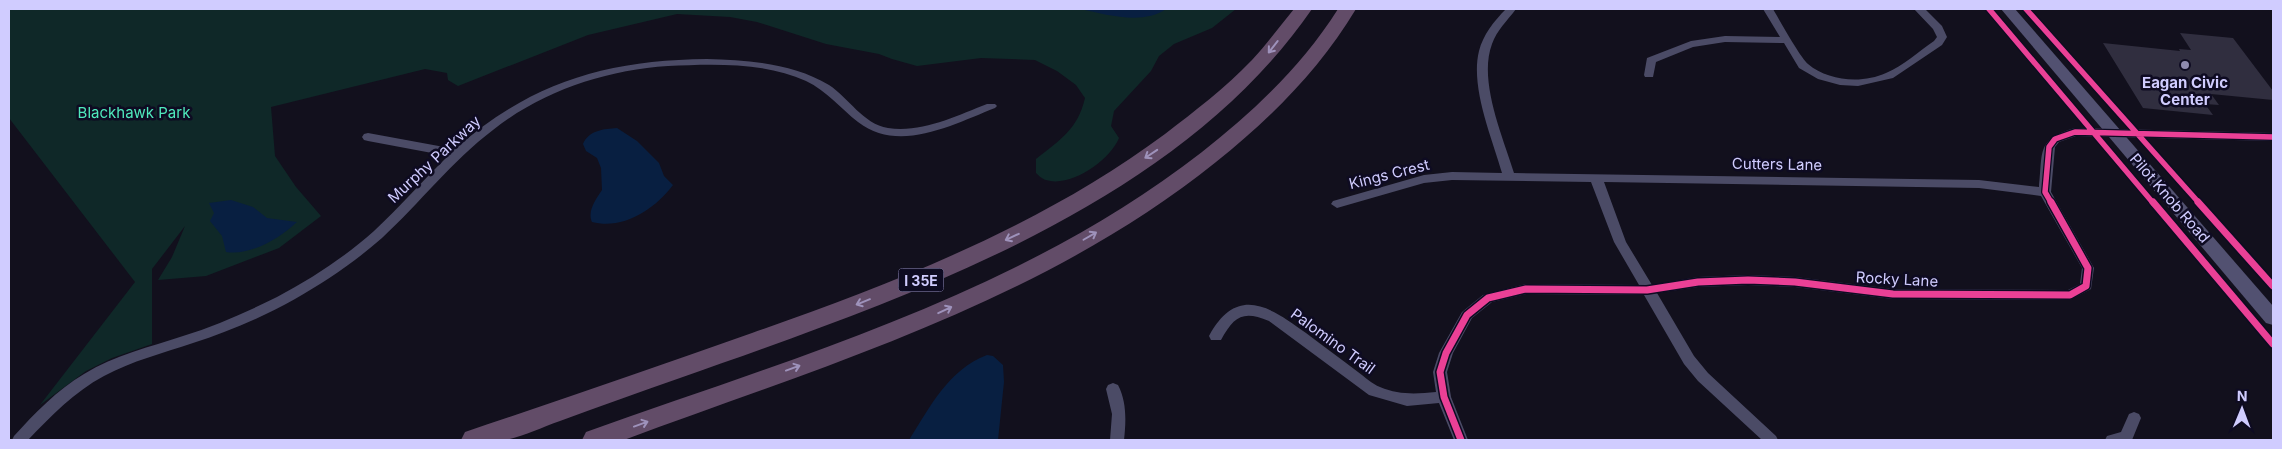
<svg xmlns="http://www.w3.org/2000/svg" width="2282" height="449" font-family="Inter,sans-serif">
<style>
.green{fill:#0f2828}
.water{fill:#081f41}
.building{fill:#302e3f}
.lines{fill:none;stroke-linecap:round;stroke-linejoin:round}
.minor{fill:#4b4b66;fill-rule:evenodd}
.secondary{fill:#525171;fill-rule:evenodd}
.motorway{fill:#624c68;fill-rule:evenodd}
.cycleway-far1-casing{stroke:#0e0b22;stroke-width:8}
.cycleway-casing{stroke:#0e0b22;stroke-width:10}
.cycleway-far1{stroke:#ea4096;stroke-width:5.5}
.cycleway{stroke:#ea4096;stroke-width:7}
.oneway{stroke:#9e92bb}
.poi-dot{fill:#8e8ab0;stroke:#0e0b22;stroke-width:2}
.labels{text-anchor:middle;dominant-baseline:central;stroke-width:5;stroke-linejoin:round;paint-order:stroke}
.shield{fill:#0e0b22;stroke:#9692bd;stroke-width:1}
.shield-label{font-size:14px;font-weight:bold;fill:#d0ccff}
.poi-label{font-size:15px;font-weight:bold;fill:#d0ccff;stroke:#0e0b22}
.park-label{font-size:15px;fill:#4fe9bc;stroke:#0e0b22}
.street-label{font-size:15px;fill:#d0ccff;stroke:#0e0b22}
</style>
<rect width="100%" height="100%" fill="#12101d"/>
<!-- green -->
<path class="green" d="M 9,9 L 1236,9 L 1212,28 L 1174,44 L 1159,56 L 1151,71 L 1114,111 L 1111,126 L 1119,138 C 1110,160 1071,188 1046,180 C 1042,179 1038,175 1036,173 L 1036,159 C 1060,140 1078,129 1085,98 L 1076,85 L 1057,71 L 1035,60 L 981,58 L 917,66 L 892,59 L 879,54 L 826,44 L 757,22 L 730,17 L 677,14 L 588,35 L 458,86 L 448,80 L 447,73 L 425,69 L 271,107 L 275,156 L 296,187 L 321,216 L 279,248 L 206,276 L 158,280 L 172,257 L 185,226 L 152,269 L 152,344 L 112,358 L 86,371 L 40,405 L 135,282 L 9,118 Z"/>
<!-- water -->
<path class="water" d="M 1081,9 L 1166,9 C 1144,25 1106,15 1081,9 Z
M 617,128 L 637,141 L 659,163 L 664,176 L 673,185 C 654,210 623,230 592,222 C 587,211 596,199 602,190 L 601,168 L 597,158 L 586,151 L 583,144 C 589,130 604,129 617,128 Z
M 231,200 L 253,207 L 267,218 L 297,222 C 280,238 251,256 226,252 L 222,236 L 210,221 L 214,213 L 209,203 Z
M 987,355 L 993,356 L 1003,365 L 1004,382 L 998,440 L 909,440 C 930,407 948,370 987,355 Z"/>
<!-- building -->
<path class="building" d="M 2180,33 L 2233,38 L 2273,91 L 2273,100 L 2211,94 L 2219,105 L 2205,104 L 2213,115 L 2143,108 L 2103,43 L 2180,51 L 2179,49 L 2191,50 Z"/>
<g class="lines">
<!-- minor -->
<path class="minor" d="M 1506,9 L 1516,9 C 1507,21 1497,30 1492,44 C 1478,81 1503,137 1514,173 L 1979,180 L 2039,187 C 2043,152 2036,139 2075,128 L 2273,133 L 2273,141 L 2076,136 L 2059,142 L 2055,147 L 2051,192 L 2094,268 L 2091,289 L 2070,300 L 1893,299 L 1795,287 L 1748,285 L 1698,287 L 1657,293 L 1694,356 L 1708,373 L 1776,436 L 1778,440 L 1762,440 L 1698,381 L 1684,364 L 1644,295 L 1526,294 L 1492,302 L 1472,318 L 1453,353 L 1447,372 L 1451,397 L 1468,440 L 1454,440 L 1439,403 L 1407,406 L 1369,395 L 1269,321 C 1243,310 1234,316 1221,340 L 1211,340 L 1209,336 C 1237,285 1269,306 1306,333 C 1323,346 1341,359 1358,372 C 1365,377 1372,384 1380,387 C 1399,395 1416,394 1436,392 L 1433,372 L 1439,353 L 1462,312 L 1483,295 L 1526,284 L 1639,285 L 1614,242 L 1591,182 L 1452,180 L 1424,183 L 1337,208 L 1331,204 L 1333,201 L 1424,175 L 1452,172 L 1502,173 C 1492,138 1470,87 1479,51 C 1483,35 1494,21 1506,9 ZM 1604,182 L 1979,188 L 2041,196 L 2082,268 L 2080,284 L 2068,290 L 1893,289 L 1795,277 L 1748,275 L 1698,277 L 1652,285 L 1626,242 Z
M 1763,9 L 1773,9 C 1780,21 1800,57 1808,64 C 1828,81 1862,84 1886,73 C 1903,66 1919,51 1934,41 L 1937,37 L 1933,29 L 1914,9 L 1925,9 L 1942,26 L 1947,37 L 1942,45 L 1893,78 L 1858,86 L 1840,85 L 1818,79 L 1799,68 L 1784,43 L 1725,42 L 1693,47 L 1656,62 L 1653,77 L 1645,77 L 1644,75 L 1647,58 L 1691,41 L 1725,36 L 1780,37 Z
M 707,59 C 748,60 793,63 829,85 C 849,98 863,124 888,128 C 922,133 956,116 987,104 L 995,104 L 997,106 L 995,108 C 954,124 899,154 858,122 C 840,108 827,91 806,81 C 764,62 713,64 668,66 C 606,70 542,91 493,130 C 452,161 420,203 382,238 C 356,261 325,282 295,299 C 263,317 228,332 193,343 C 163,353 132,361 104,376 C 74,392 51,416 28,440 L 12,440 L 14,436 C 35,413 57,390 84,374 C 115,355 150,347 183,336 C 215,326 247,312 277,297 C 311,279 345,257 374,231 C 400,207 423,180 448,156 L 368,141 L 364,140 L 362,137 L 364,134 L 368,133 L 455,149 C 531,82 607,60 707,59 Z
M 1113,383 L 1118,385 C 1127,402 1126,422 1124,440 L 1110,440 L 1112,414 L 1106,389 L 1108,385 Z
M 2134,412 L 2139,414 L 2141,418 L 2132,440 L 2105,440 L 2107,436 L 2121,432 L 2129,414 Z"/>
<!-- secondary -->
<path class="secondary" d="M 2001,9 L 2015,9 L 2273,306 L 2273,325 L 2266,323 Z"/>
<!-- motorway -->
<path class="motorway" d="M 1294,9 L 1312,9 C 1174,209 900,300 680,378 C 640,392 600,406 560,421 C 542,427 523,437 505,440 C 491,443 475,440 461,440 L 465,432 C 560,400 656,367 752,333 C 897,282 1041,226 1165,134 C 1195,111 1225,88 1252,60 C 1267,44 1280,26 1294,9 Z
M 1338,9 L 1356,9 C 1320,69 1271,118 1216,162 C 1043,301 829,364 624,440 L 582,440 L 586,432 C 798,356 1021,293 1202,152 C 1254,111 1302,66 1338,9 Z"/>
<!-- cycleway-far1 casing -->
<g class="cycleway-far1-casing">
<path id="cycleway-far1" d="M 1989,9 L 2154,204
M 2026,9 L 2200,204
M 2052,204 L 2045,192 L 2049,147 L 2055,139 L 2075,132 L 2273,137"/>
</g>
<!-- cycleway casing -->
<g class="cycleway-casing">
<path id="cycleway" d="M 2153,202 L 2273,344
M 2198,202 L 2273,286
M 1461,440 L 1444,397 L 1440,372 L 1446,353 L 1467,315 L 1488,298 L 1526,289 L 1647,290 L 1698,282 L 1748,280 L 1795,282 L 1893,294 L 2070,295 L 2086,286 L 2088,268 L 2051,202"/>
</g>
<!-- cycleway-far1 -->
<use href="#cycleway-far1" class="cycleway-far1"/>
<!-- cycleway -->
<use href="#cycleway" class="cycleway"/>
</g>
<!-- one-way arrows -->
<defs><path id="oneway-shaft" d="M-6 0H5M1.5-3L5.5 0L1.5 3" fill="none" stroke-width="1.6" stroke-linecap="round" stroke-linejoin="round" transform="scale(1.25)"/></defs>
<g class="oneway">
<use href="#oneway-shaft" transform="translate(1273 47) rotate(128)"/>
<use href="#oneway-shaft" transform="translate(1151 154) rotate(146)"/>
<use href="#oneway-shaft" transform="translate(1090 236) rotate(-30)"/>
<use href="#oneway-shaft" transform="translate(1012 237) rotate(155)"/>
<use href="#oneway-shaft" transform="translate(863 302) rotate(158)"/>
<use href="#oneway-shaft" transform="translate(945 310) rotate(-25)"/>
<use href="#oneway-shaft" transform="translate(793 368) rotate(-20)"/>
<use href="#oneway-shaft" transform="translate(641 424) rotate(-20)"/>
</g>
<!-- markers -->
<circle class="poi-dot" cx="2185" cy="65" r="5"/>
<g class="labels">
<!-- shield labels -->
<rect class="shield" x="898.5" y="268.5" width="45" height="23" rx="4"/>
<g class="shield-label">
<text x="921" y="280">I 35E</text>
</g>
<!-- poi labels -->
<g class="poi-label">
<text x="2185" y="82">Eagan Civic<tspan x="2185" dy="17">Center</tspan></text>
</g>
<!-- park labels -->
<g class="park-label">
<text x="134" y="112">Blackhawk Park</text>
</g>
<!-- street labels -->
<g class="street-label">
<text transform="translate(434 159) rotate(-43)">Murphy Parkway</text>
<text transform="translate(1777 164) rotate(1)">Cutters Lane</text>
<text transform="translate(1389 174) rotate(-14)">Kings Crest</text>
<text transform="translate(2170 198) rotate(49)">Pilot Knob Road</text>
<text transform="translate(1897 279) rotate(3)">Rocky Lane</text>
<text transform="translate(1333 341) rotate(36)">Palomino Trail</text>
</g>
</g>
<!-- border -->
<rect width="2282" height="449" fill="none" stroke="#d0ccff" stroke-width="20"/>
<!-- north arrow -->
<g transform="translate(2242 409) rotate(1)" stroke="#0e0b22" stroke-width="4" paint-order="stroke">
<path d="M0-4L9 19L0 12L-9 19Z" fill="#d0ccff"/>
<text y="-8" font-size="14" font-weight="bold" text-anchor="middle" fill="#d0ccff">N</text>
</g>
</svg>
